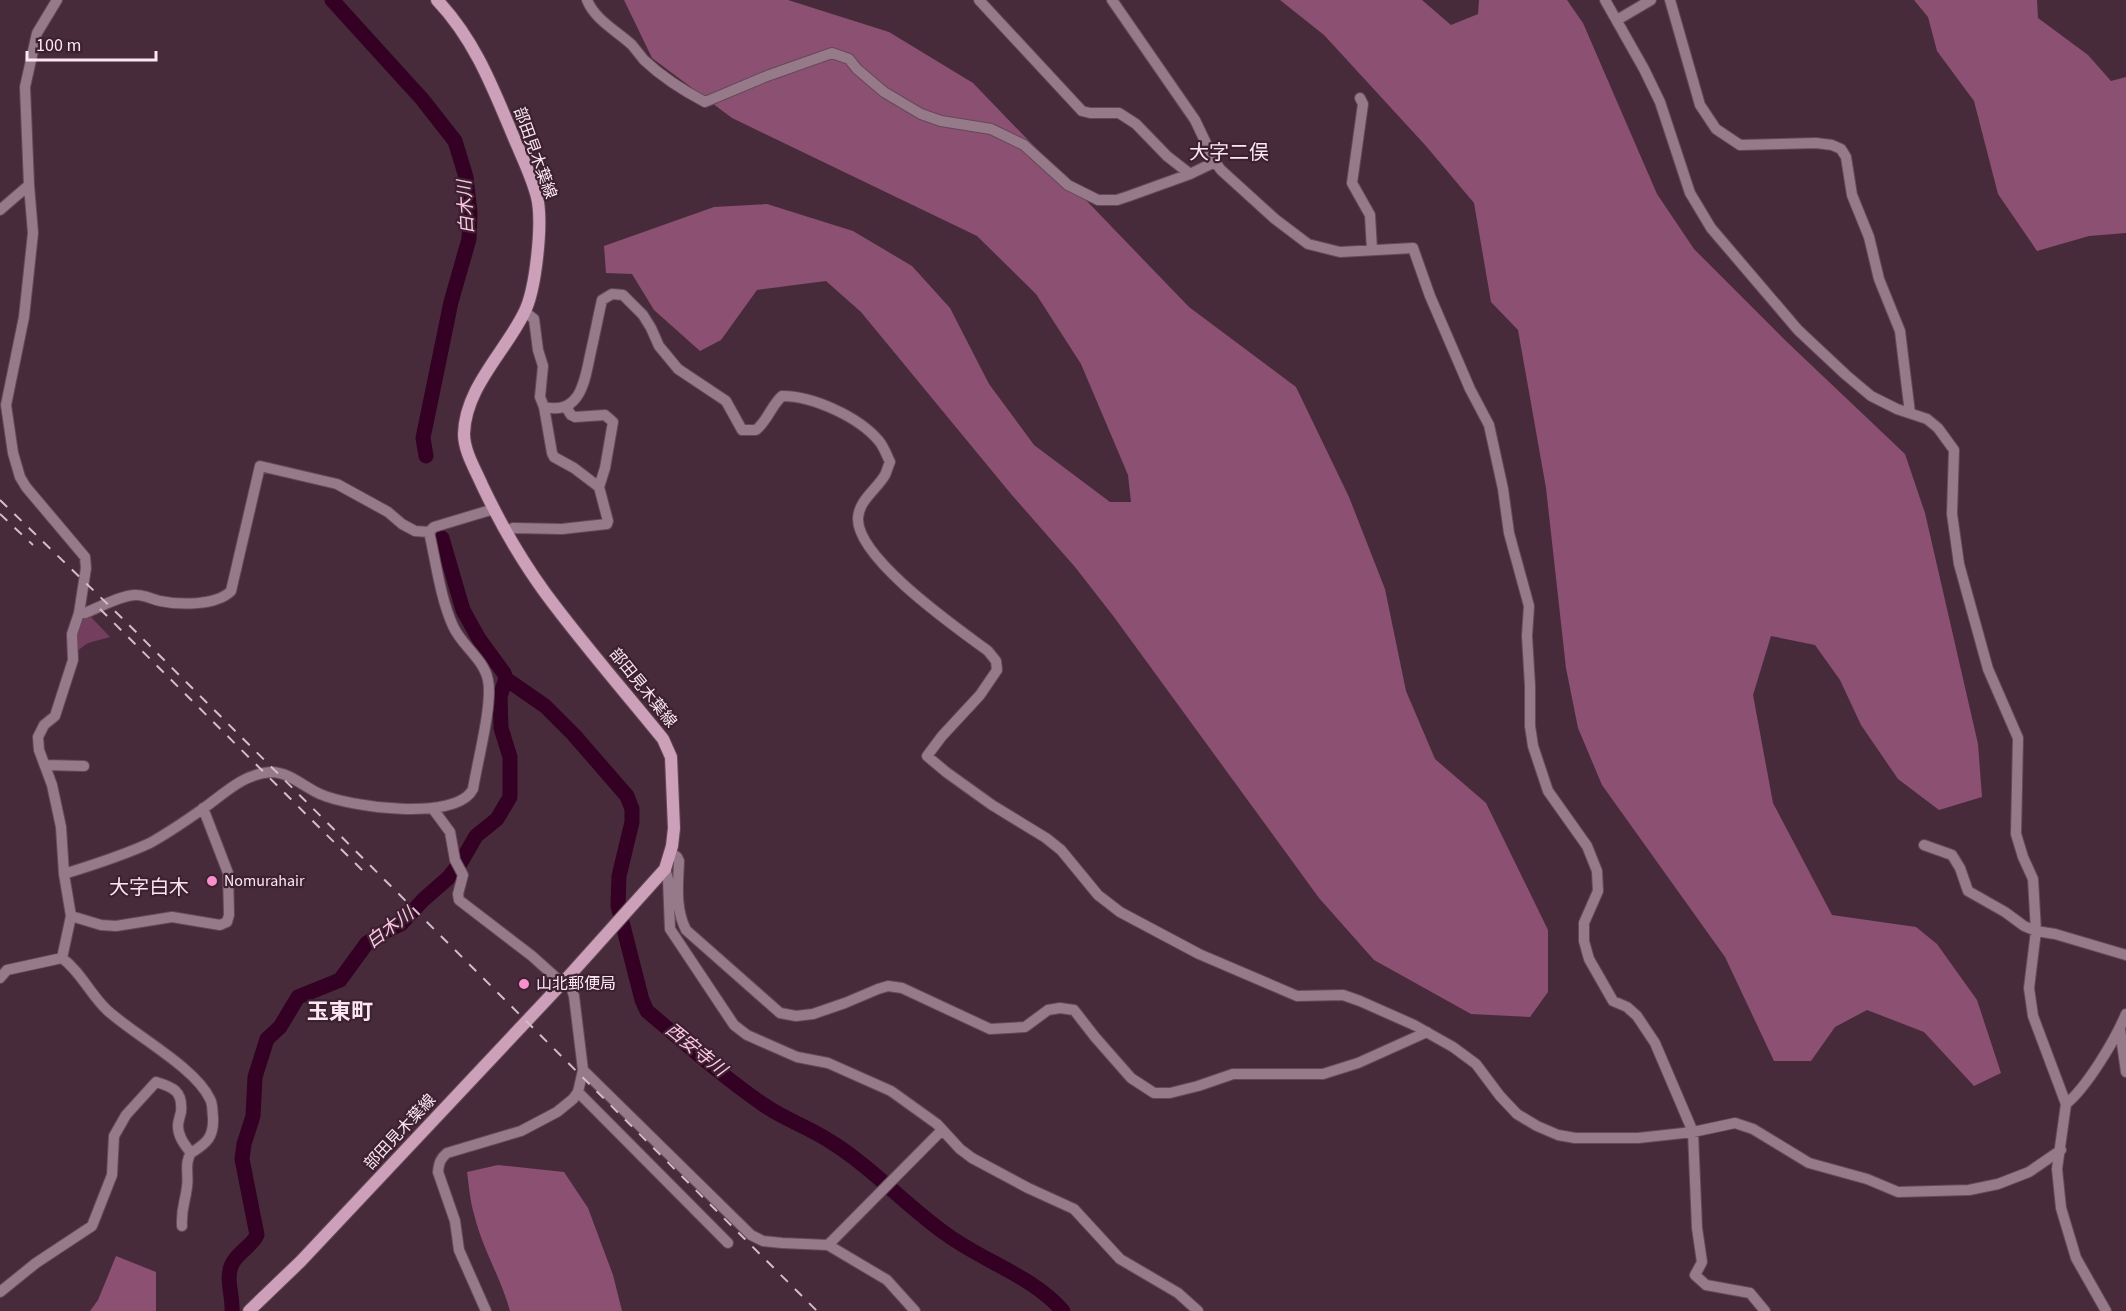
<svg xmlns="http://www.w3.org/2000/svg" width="2126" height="1311" font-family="'Source Sans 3','Noto Sans JP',sans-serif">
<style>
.green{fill:#743f5e}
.forest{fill:#8b5072}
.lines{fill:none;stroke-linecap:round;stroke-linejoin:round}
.river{stroke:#340023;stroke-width:15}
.minor-casing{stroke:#654958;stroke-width:12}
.secondary-casing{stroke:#654958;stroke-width:14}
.minor{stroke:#977a89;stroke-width:10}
.secondary{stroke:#cda0b9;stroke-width:12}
.rail{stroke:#d3bdc9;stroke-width:2;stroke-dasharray:10 10;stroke-linecap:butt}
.poi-dot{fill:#f890cd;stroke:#3d2131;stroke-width:2}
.labels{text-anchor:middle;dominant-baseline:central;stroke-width:4.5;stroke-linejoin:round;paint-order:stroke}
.street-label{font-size:16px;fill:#fbe7f1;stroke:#3d2131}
.poi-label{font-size:16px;fill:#fbe7f1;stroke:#3d2131;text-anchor:start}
.water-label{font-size:18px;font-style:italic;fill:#fdc7e4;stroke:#3d2131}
.quarter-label{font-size:20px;fill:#fbe7f1;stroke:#3d2131}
.district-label{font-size:22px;font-weight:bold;fill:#fbe7f1;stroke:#3d2131}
</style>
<rect width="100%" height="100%" fill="#482b3b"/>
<!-- green -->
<path class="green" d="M 90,616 L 110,637 L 88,643 L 77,651 L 75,635 L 78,621 Z"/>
<!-- forest -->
<path class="forest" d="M 624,0 L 788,0 L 889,32 L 973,83 L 1189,307 L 1296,387 L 1349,497 L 1385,589 L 1406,691 L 1435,759 L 1486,803 L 1548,930 L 1548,992 L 1530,1017 L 1471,1014 L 1374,960 L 1319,898 L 1114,617 L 1075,567 L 1011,494 L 861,312 L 826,281 L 757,290 L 721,340 L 700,351 L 654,310 L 632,274 L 606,273 L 604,246 L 714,207 L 767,204 L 853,231 L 912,266 L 950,308 L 989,384 L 1034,445 L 1110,502 L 1131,502 L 1128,475 L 1081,364 L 1036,294 L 977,236 L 732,118 L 652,58 Z
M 1280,0 L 1422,0 L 1451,25 L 1478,14 L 1479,0 L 1567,0 L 1583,23 L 1657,194 L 1694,249 L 1788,343 L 1905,454 L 1925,513 L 1978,744 L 1982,797 L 1939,810 L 1898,779 L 1861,725 L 1840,680 L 1815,645 L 1771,636 L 1753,695 L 1773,803 L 1832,915 L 1916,927 L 1937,944 L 1977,1000 L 2001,1073 L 1974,1086 L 1924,1032 L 1867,1010 L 1835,1027 L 1811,1061 L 1774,1061 L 1725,957 L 1602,785 L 1578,728 L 1566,668 L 1546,488 L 1518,330 L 1491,302 L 1474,203 L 1426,146 L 1324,35 Z
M 1914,0 L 2037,0 L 2038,18 L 2088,55 L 2111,81 L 2126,77 L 2126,233 L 2089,236 L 2037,251 L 1998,194 L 1974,101 L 1937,51 L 1928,17 Z
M 498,1165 L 564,1172 L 588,1208 L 613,1275 L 622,1311 L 510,1311 C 501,1278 482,1248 474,1214 C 470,1201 469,1186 467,1172 Z
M 116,1256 L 156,1272 L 156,1311 L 90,1311 L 98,1300 Z"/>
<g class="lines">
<!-- river -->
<path class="river" d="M 332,0 L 422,99 L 455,141 L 466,177 L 470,213 L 469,239 L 451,302 L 423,438 L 426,456
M 506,679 L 545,706 L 574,735 L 627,796 L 632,809 L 632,822 L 619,876 L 618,906 L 642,1000 L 647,1011 C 685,1043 723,1077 764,1105 C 784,1119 808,1127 828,1140 C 871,1166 905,1205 946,1234 C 984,1262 1031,1275 1063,1311
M 232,1311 C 233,1295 225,1279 232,1264 C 238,1252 252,1246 257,1235 L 242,1159 L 244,1144 L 253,1116 L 255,1077 L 267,1039 L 280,1027 L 298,997 L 340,980 L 367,943 L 384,932 L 401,924 L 423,900 L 448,878 L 461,862 L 476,836 L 497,819 L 510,797 L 510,757 L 501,728 L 500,696 L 506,679 L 504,673 L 479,639 L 463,610 L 442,538"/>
<!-- minor casing -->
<g class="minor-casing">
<path id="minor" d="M 57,0 L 37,33 L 25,87 L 29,185 L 33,233 L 24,317 L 6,405 L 13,453 L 20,477 L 26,487 L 85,557 L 86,568 L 79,613 L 72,634 L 73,660 L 55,716 L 44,725 L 38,737 L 39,750 L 52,785 L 61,827 L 64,874 L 71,916 L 62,958
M 587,0 C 595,20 617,31 632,45 C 636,50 640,55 644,60 C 661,76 684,91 705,102 L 767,76 L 832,53 L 849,59 L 857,69 L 884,92 L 921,114 L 941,121 L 991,129 L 1024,145 L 1068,185 L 1098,200 L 1117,200 L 1129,196 L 1190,174 L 1215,162
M 979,0 L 1082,111 L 1090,113 L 1119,113 L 1136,124 L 1167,156 L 1190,174
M 1112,0 L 1195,120 L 1215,162 L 1221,170 L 1275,219 L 1308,244 L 1340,252 L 1413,248 L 1430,296 L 1470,389 L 1489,425 L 1503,489 L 1509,533 L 1529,606 L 1527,636 L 1530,686 L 1530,726 L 1533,746 L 1548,791 L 1587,846 L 1597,871 L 1598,891 L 1584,923 L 1584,941 L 1589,959 L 1613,1001 L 1627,1007 L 1637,1016 L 1655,1043 L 1693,1132 L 1697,1228 L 1702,1262 L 1695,1275 L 1706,1285 L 1750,1293 L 1765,1311
M 1605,0 L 1644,69 L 1660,102 L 1690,193 L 1711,228 L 1798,330 L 1846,375 L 1871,396 L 1897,409 L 1927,419 L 1938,428 L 1954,450 L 1952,514 L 1959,564 L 1988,669 L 2018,738 L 2016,834 L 2023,857 L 2033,879 L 2036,931 L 2029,988 L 2033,1016 L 2066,1104 L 2057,1169 L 2061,1208 L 2076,1258 L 2106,1311
M 1670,0 L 1700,105 L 1716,129 L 1740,145 L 1816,143 L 1832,145 L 1841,149 L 1846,157 L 1852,195 L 1869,237 L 1879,279 L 1900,331 L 1910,413
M 1617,20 L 1651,0
M 1360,98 L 1363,104 L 1352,183 L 1370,215 L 1372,250
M 0,210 L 29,185
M 525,312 L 534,319 L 538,350 L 543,366 L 540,397 L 544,407 C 582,416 585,378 591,351 C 595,334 598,317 602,300 L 612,294 L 623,295 L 643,315 L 651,328 L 659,346 L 678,369 L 726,401 L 742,430 L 756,430 C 768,420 771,406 782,396 C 813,396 859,417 879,441 C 884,447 887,456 890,462 C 888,466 887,471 885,475 C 877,489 859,500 858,518 C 856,558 957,628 988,651 L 996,661 L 997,670 L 980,695 L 942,736 L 927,756 L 946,772 L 992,805 L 1046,838 L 1061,850 L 1098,895 L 1120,912 L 1199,954 L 1297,996 L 1343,995 L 1360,1001 L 1414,1025 L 1453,1047 L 1476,1064 L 1500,1096 L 1517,1114 L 1537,1126 L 1558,1135 L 1575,1138 L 1638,1138 L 1693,1132 L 1735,1123 L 1753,1129 L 1809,1163 L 1867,1179 L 1898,1192 L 1969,1190 L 1998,1184 L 2029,1172 L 2061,1150
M 544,407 L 552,453 L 554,457 L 574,468 L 599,487
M 507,532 L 513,528 L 562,529 L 607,524 L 608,521 L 599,487 L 605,468 L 613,422 L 605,415 L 575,417 L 571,415 L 566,407
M 79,613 L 85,613 C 98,608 123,594 137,595 C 144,595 152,599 160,601 C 179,605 216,606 231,591 L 260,466 L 337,484 L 388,512 L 402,524 L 415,531 L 429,532 L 434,527 L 494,509
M 46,765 L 84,766
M 433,809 L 450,832 L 455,860 L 463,875 L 458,894 L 459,900 L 532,956 L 562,983
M 1924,845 L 1952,855 L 1960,868 L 1968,891 L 2005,912 L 2024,926 L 2036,931 L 2055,934 L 2126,955
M 670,852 L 677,857 L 679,861 C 678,885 675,908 686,930 L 780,1013 L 796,1016 L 813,1014 L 845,1003 L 878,989 L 888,986 L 902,988 L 990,1029 L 1025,1027 L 1048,1010 L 1060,1008 L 1074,1010 L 1095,1037 L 1131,1078 L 1154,1093 L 1170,1093 L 1198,1086 L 1233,1074 L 1323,1074 L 1358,1063 L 1427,1032
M 665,869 L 668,879 L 670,929 L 734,1025 L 747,1035 L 797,1057 L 828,1063 L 891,1091 L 937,1124 L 960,1149 L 972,1158 L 1028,1188 L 1074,1209 L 1120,1259 L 1178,1293 L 1198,1311
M 64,874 C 93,865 122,856 150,843 C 168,833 187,820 204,808 C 225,793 243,774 271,772 C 289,772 304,787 320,794 C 349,807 456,822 473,789 C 477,763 493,704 488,680 C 484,659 461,645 453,626 C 440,597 436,562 429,532
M 71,916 L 101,925 L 116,926 L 172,917 L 220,925 L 227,922 L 229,915 L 228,873 L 203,808
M 0,978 L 7,970 L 62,958 C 81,972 90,994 107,1010 C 134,1035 195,1067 210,1099 C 213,1104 212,1111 213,1117 C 214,1137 207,1143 191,1153 C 185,1145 178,1137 178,1126 C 178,1122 180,1116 181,1112 C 183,1091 173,1087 156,1082 L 126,1115 L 114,1136 L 112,1175 L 92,1226 L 36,1263 L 0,1292
M 2120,1029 L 2126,1072
M 583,1070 L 751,1235 L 763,1241 L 782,1243 L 828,1245 L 887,1280 L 915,1311
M 578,1092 L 728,1243
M 2066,1104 C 2087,1087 2115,1040 2126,1014
M 182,1226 C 181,1207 185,1204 187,1187 C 189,1175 184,1163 191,1153
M 828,1245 L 942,1130
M 486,1311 L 459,1250 L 455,1221 L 438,1172 C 439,1163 440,1159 447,1153 L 521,1131 L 557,1112 L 573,1099 L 578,1092 L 583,1070 L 574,996 L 568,977"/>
</g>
<!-- secondary casing -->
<g class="secondary-casing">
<path id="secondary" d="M 249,1311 L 301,1261 L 568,977 L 665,869 L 672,846 L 674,828 L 671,757 L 663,739 C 624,691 583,644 546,594 C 521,560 500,523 482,485 C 475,469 464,451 464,434 C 465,388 505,352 524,313 C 536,290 543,222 537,197 C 532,177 522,157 514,138 C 493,88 475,40 437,0"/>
</g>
<!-- minor -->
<use href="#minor" class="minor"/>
<!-- secondary -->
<use href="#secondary" class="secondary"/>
<!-- rail -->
<path class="rail" d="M 0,500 L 124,620 L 817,1311
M 0,514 L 33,545
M 100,609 L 368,876"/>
</g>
<!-- markers -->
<g class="poi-dot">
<circle cx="212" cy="881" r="6"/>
<circle cx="524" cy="984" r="6"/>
</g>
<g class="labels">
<!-- street labels -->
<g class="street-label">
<text transform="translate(535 153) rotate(70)">部田見木葉線</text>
<text transform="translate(643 688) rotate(51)">部田見木葉線</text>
<text transform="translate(400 1132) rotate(-47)">部田見木葉線</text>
</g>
<!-- poi labels -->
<g class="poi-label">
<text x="224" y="881">Nomurahair</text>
<text x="536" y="984">山北郵便局</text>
</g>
<!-- water labels -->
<g class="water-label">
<text transform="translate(466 207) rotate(-93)">白木川</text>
<text transform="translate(390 928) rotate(-37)">白木川</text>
<text transform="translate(696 1050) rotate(39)">西安寺川</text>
</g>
<!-- quarter labels -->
<g class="quarter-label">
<text x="1229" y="153">大字二俣</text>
<text x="149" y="888">大字白木</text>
</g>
<!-- district labels -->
<g class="district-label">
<text x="340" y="1012">玉東町</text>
</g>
</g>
<!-- scale -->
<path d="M27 51v9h129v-9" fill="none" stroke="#fbe7f1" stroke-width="3"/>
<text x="36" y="51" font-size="18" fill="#fbe7f1" stroke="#3d2131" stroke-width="4.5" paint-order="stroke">100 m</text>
</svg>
